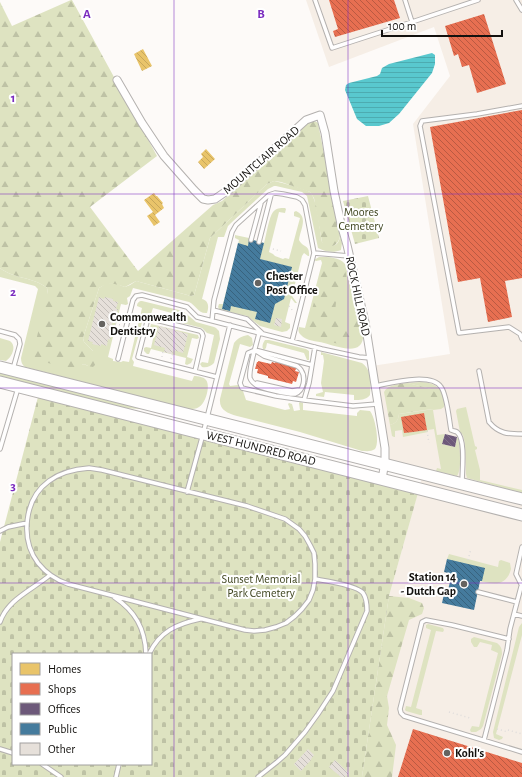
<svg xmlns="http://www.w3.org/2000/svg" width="522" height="777" font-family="'Alegreya Sans',sans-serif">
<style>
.built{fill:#f6eee6}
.green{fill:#dee3c1}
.forest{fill:url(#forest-firs)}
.cemetery{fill:url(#cemetery-stones);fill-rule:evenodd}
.water{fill:url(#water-rules)}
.homes{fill:url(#homes-back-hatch)}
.shops{fill:url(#shops-back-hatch)}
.offices{fill:url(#offices-back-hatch)}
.public{fill:url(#public-back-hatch)}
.building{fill:url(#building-back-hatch)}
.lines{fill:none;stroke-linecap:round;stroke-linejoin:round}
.lane-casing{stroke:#b4b1af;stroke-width:5.5}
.street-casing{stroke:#b4b1af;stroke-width:9}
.primary-casing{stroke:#b4b1af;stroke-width:13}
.path{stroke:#dedcdb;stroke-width:1.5;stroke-dasharray:1 3;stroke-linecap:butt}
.lane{stroke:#fffefe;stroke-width:3.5}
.street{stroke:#fffefe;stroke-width:7}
.primary{stroke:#fffefe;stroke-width:11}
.grid{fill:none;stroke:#7b2cbf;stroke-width:1;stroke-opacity:0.55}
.poi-dot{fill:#656360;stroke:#fff;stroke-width:1.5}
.labels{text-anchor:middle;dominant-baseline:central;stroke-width:4;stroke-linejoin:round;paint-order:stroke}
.street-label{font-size:12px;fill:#13110e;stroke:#fff}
.park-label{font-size:12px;fill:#3d431d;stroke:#fff}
.poi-label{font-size:12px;font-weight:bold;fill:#13110e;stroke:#fff;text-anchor:start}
.grid-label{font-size:13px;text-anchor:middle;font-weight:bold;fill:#7b2cbf;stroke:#fff;stroke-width:4;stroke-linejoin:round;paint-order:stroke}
</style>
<defs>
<pattern id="forest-firs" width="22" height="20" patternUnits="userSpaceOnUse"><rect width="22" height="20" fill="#dee3c1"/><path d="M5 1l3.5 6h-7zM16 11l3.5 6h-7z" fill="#bec2a5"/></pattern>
<pattern id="cemetery-stones" width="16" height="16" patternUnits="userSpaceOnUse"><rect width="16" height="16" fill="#dee3c1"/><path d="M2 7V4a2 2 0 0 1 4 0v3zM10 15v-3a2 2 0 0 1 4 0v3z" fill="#bec2a5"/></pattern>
<pattern id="water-rules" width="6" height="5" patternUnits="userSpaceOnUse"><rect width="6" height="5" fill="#59c8ce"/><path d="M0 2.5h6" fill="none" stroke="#4dabb0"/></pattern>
<pattern id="homes-back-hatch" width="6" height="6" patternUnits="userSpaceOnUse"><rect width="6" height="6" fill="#e9c46a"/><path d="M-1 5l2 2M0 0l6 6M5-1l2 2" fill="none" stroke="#c7a75b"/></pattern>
<pattern id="shops-back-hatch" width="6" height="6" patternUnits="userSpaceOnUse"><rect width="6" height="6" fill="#e76f51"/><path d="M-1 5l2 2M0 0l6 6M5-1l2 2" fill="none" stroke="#ba5a42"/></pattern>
<pattern id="offices-back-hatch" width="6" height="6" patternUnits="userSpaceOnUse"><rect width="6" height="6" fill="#6d597a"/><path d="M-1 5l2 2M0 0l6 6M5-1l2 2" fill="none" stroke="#807189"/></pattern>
<pattern id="public-back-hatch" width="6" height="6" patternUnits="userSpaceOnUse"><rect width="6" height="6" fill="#457b9d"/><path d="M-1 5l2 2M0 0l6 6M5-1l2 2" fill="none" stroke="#38637e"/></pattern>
<pattern id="building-back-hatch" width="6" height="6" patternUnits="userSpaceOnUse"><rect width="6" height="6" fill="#e6e0da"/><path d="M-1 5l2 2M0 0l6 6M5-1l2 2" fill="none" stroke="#c4bfba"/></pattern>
</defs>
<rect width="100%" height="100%" fill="#fdfaf8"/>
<!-- built -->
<path class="built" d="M 306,0 L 522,0 L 522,777 L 362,777 L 389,596 L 423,474 L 385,464 L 372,366 L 450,354 L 413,124 L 450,76 L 434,27 L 329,67 Z"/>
<!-- green -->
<path class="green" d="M 274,181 C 280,182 306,189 310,192 C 317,198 320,232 322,242 C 331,246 338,249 340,236 L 342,243 L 341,250 C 334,253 325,252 318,248 L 307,196 L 302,192 L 276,186 L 274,186 L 268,189 L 231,223 L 228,226 L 224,237 L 218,237 L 202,299 C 209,301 209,307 207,313 C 198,314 196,305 189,302 L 133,288 L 130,296 L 127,298 L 128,304 L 126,305 L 121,304 L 108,357 L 113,359 L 113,361 L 121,362 L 123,361 L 129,362 L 135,337 L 130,336 L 129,334 L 131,332 L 136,334 L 142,308 L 137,306 C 137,303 139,301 142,301 L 183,311 L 196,322 L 214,327 L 216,328 L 219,331 L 220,339 L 214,363 C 211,366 207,368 202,367 L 200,364 L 202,362 L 208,363 L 214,335 L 207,333 L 202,328 L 182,323 L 182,322 L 183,316 L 153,308 L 151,314 L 144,315 L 132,359 L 134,362 L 133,366 L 192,381 L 194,376 C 198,376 204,377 206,380 C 211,386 205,404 199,407 C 196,409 193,409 189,409 L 25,367 C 22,365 21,362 21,358 L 38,289 L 35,286 L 0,277 L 0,268 C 14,279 34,277 47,288 L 48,294 L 82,365 L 84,364 L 88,366 L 93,351 L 84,342 L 83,338 L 99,288 L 105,284 L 114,283 L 125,287 L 130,285 L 136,281 L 191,296 L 194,295 L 195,292 L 210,238 L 267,184 Z
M 285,208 L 286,209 L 285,213 L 279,212 L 269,252 L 273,254 L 275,256 L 283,259 L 285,258 L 289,259 L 300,218 L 294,216 L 294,212 L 296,211 C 309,217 300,230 299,240 C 303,248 310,244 309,256 L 308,256 L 304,253 L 302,256 L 292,296 L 297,303 L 295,303 L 291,298 L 285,322 L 290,324 L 290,328 L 287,331 L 282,332 L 260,326 L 247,316 L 220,310 L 218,307 L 219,304 L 223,304 L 239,240 L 235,238 L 235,235 L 249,238 L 249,239 L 264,243 C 266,236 269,217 273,212 C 276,208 280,208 285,208 Z
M 319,257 C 328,257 340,257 345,264 L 363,331 C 366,358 339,347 324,343 C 317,341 306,341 301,335 C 298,332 298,330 299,327 L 305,328 L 322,263 L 321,260 L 316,261 L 314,260 Z
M 151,324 L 198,335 L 199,338 L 197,339 L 192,338 L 187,357 L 193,359 L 191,363 L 187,365 L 185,364 L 186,358 L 151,349 L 149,354 L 147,354 L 144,351 L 144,348 L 146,347 L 151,348 L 155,330 L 150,328 Z
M 248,335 L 252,338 L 253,345 L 250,347 L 240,344 L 229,384 L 230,386 L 238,385 L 242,388 L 246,400 L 285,410 L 290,409 L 288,404 L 289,403 L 292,404 L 294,411 L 300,410 L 299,403 L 300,402 L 303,403 L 303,410 L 357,416 L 357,413 L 360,410 L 370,411 C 375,417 380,442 375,449 C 371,452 366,451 362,451 L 300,432 L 237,416 C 227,413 219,410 220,399 L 234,343 C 238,338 242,336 248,335 Z
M 0,338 C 3,339 7,340 10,341 C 17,346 12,357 6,361 L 0,360 Z
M 265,340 L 269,340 L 306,349 L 309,351 L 309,360 L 307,360 L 304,353 L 267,343 L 266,348 L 264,350 C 261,347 263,343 265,340 Z
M 321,352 L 362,363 C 372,370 371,384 370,395 C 366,400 360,400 354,400 L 354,395 L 325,392 L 324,397 L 316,396 L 316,394 L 323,392 L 321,383 L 324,361 L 323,355 L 321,355 Z
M 0,370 L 142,406 L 141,409 L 123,408 L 0,376 Z
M 421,382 C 437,383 445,390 444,407 L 441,409 L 433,410 L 437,435 L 445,434 L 442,444 L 455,447 L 457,437 L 458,439 C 460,447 462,469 457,476 L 436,471 L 437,468 L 441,469 L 434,429 L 428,430 L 428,432 L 403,437 L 402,430 L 395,431 L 395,437 L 394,437 L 392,436 L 390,425 C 396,423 398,421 399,414 L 434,409 L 431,389 L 408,383 Z
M 466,407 L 475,446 L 477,447 L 477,449 L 475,450 L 480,470 L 480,480 L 522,490 L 522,493 L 467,478 L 466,474 L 465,444 L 463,435 L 460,432 L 456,411 L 457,409 Z
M 449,554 L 498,567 L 499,561 L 501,560 L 510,563 L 511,569 C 506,588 491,584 476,580 C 471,579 465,578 461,576 C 456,574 450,563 447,559 Z
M 522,623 L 522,635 L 496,734 L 503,737 L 502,739 L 499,740 L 494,738 L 493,732 L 519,627 Z
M 428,624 L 443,628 L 444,630 L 443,632 L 436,631 L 416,708 L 422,710 L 422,715 L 420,715 L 406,711 L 405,710 L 406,706 L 411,707 L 431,630 L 426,628 L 426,625 Z
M 474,637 L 497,643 C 501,646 502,649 502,654 L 483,726 L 481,729 L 476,732 L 471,732 L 470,730 L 472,726 L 479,727 L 498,653 L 491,650 L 492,645 L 480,642 L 477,647 L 474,647 L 471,642 L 471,639 Z"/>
<!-- forest -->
<path class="forest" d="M 71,0 L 72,0 L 157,156 L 90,207 L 138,271 L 213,205 L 222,201 L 306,123 C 311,121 314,120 318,123 L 340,236 C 338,247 329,249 322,242 L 314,198 L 310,192 L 281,182 L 274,181 L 267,184 L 210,238 L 195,292 L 194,295 L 191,296 L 136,281 L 125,287 C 114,283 109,282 99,288 L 83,338 L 84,342 L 93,351 L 95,365 L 93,367 L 88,366 L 84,364 L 82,365 L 80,369 L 76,370 L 40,361 L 35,358 L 33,353 L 34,348 L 48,294 L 47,288 C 34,277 14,279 0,268 L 0,2 L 12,26 Z
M 330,261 C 333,261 339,262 342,265 C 347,271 349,286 344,293 C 342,295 338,297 337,299 C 335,303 335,317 337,322 L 344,324 L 348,323 L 351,319 L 354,319 L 359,321 L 361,333 L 360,339 L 353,343 L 346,345 L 318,340 L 312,337 L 309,333 L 308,326 L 321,274 L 324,269 L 328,268 L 328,263 Z
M 408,383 L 431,389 L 441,397 L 441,403 L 434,409 L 425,410 L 399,414 C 398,421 396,423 390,425 L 384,392 C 388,384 401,384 408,383 Z
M 389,596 L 409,598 L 422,603 L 424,608 L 422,614 L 409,620 L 387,696 L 389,708 L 387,725 L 396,745 L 392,777 L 362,777 Z"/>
<!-- cemetery -->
<path class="cemetery" d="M 368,196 L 379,238 L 355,244 L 343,201 Z
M 38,397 L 418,493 L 389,596 L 362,777 L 0,777 L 0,542 ZM 13,654 L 151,654 L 151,764 L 13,764 Z"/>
<!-- water -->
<path class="water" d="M 432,53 L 435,55 L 435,64 L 432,73 L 399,114 L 389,123 L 379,126 L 366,126 L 357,119 L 345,90 L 346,85 L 349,83 L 377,76 L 380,74 L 382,68 L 389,64 Z"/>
<!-- homes -->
<path class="homes" d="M 143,49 L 152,66 L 142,71 L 134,54 Z
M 206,149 L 215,159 L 204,169 L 198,162 L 203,157 L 201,154 Z
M 154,193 L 156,196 L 157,196 L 163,203 L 162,204 L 164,208 L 155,215 L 160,222 L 154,226 L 147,216 L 153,212 L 144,200 Z"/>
<!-- shops -->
<path class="shops" d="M 329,0 L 394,0 L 400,18 L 335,37 L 333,31 L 338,29 Z
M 484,14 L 506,84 L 477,93 L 469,65 L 462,67 L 458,54 L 454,56 L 445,26 Z
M 522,110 L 522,278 L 505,281 L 512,317 L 488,322 L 480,278 L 458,282 L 430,127 Z
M 258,361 L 271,364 L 272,362 L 275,363 L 276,361 L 282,362 L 282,363 L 297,367 L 295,371 L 299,372 L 296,382 L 293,381 L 292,384 L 268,378 L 268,376 L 257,373 L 258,369 L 255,369 L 257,362 L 258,362 Z
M 424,413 L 427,430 L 413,432 L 404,433 L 401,417 Z
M 413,729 L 522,763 L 522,777 L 398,777 Z"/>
<!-- offices -->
<path class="offices" d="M 445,434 L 457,437 L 455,447 L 442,444 Z"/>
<!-- public -->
<path class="public" d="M 249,239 L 264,243 L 260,259 L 292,267 L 284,299 L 275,304 L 270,323 L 255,319 L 257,312 L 231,306 L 230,311 L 222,309 L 238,243 L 248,246 Z
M 447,559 L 485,568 L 482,581 L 480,581 L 474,610 L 442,603 L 444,594 L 447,594 L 452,574 L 444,572 Z"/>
<!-- building -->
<path class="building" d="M 99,297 L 104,299 L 105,297 L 113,299 L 113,301 L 118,302 L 116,309 L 118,309 L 115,318 L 114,318 L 110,330 L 113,330 L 110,340 L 108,339 L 107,346 L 101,344 L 101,346 L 92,344 L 93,342 L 88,341 Z
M 276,318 L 282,319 L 281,327 L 274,325 Z
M 159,326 L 188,334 L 183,353 L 173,350 L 172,354 L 164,352 L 165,348 L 154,345 Z
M 308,749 L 314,755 L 311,759 L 311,760 L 301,771 L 294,764 Z
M 335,760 L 349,773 L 345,777 L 341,777 L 329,767 Z"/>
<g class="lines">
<!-- lane casing -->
<g class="lane-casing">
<path id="lane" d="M 315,0 L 332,48 L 412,22 L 478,0
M 405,0 L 412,22
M 516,0 L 522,10
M 522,106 L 477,114 L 422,121 L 420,126 L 459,333 L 509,327 L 520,334 L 522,339
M 251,240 L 261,203
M 259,242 L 271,195
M 213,310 L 247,319 L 262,333
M 212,320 L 214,300 L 232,232 L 236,225 L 269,195 L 275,193 L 283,194 L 297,197 L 302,200 L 305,205 L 314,253
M 0,331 L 15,335 L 19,339 L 20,344 L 13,369
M 292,341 L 314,253 L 349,256
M 256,351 L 264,356 L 297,366 C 298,367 301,369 301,370 C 306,377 304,391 295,394 C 290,395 260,388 256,385 C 253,383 251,381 250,378 C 248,369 257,343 259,333
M 118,359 L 133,300 L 136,296 L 142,295 L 187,307 L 197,317 L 322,349 L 359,357 L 371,358
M 312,365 L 255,350 L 248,353 L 240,383 L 242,388 L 276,396 L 304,400 L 353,406 L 377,404
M 195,371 L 203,336 L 202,333 L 200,331 L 148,318 L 138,357 L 217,377
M 479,371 L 489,422 C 499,434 508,434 522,434
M 257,383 L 292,391 L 298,390
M 375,386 C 391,383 431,372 441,387 C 447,395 449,419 451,430 C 453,431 455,431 457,432 C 466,439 462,472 462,483
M 304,400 L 309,383 L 315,347
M 0,449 L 18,388
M 89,468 L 102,470 L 247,506 L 285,519 L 299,529 L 305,536 L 310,545 L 314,553 L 315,564 L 315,579 L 313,590 L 309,600 L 302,609 L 295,616 L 286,623 L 276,627 L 265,630 L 254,631 L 245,630 L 68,584 C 56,580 46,573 38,563 C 20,539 24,499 49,481 C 61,472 75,469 89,468 Z
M 187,492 L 203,434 L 230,325
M 0,531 L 8,527 L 27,523
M 521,584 L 516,574 L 522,547
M 478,592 L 517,602
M 114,597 C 135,611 145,628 146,654
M 514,614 L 522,616
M 0,622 C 8,599 32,590 50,575
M 509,639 L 452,625 L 426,620 L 422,622 L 400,709 L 401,713 L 404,716 L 522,752
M 149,654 C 160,631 177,624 200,619
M 484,740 L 507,650 L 510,629 L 522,583
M 0,749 L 13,753
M 42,764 L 61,777
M 116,777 L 119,764
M 258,777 L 277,762 L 285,755 L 305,732 L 318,714 L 333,691 L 367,611 C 367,605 367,599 363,593 C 356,585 326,581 315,579"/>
</g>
<!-- street casing -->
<g class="street-casing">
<path id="street" d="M 117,80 L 142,123 L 164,156 L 194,190 L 203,199 L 208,200 L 215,199 L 231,188 L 306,120 L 320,115 L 325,133 L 334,191 L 341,224 L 347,245 L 365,322 L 385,448 L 385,462 L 382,479"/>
</g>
<!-- primary casing -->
<g class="primary-casing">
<path id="primary" d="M 0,367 L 522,499
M 0,382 L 522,515"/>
</g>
<!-- path -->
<path class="path" d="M 269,248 L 281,251
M 289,306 L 293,311
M 115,324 L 121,325
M 162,357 L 163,351
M 171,359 L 173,353
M 427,431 L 429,443
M 468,560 L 471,549
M 449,712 L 470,718
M 497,729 L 508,732
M 508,730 L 522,734"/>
<!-- lane -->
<use href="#lane" class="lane"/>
<!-- street -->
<use href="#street" class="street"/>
<!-- primary -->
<use href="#primary" class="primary"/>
</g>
<!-- grid -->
<path class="grid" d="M 174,0 L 174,777M 348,0 L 348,777M 0,194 L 522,194M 0,388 L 522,388M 0,583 L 522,583"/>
<!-- markers -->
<g class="poi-dot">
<circle cx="258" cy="283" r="4"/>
<circle cx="102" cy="324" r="4"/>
<circle cx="464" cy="584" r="4"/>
<circle cx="447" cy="753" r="4"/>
</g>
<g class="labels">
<!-- street labels -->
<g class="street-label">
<text transform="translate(261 160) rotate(-41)">MOUNTCLAIR ROAD</text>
<text transform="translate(358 296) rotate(78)">ROCK HILL ROAD</text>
<text transform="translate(261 448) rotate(14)">WEST HUNDRED ROAD</text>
</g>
<!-- park labels -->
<g class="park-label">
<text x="361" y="212">Moores<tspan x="361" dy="14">Cemetery</tspan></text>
<text x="261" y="579">Sunset Memorial<tspan x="261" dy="14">Park Cemetery</tspan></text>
</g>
<!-- poi labels -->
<g class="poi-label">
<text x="266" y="276">Chester<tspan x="266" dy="14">Post Office</tspan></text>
<text x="110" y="317">Commonwealth<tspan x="110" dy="14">Dentistry</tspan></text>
<text x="456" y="577" text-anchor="end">Station 14<tspan x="456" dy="14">- Dutch Gap</tspan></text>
<text x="455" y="753">Kohl's</text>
</g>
</g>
<g class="grid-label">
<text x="87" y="18">A</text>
<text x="261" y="18">B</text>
<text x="13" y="102">1</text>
<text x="13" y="296">2</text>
<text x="13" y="490">3</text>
</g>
<!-- legend -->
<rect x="12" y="653" width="140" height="112" fill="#ffffff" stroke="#a1a09f"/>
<rect x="20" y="663" width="20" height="12" fill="#e9c46a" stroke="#a1a09f"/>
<text x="48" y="673" font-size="12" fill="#13110e">Homes</text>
<rect x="20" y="683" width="20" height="12" fill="#e76f51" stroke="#a1a09f"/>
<text x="48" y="693" font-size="12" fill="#13110e">Shops</text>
<rect x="20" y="703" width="20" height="12" fill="#6d597a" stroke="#a1a09f"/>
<text x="48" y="713" font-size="12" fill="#13110e">Offices</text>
<rect x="20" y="723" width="20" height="12" fill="#457b9d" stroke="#a1a09f"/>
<text x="48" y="733" font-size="12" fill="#13110e">Public</text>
<rect x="20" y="743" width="20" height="12" fill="#e6e0da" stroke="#a1a09f"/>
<text x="48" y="753" font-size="12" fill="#13110e">Other</text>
<!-- scale -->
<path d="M382 30v6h120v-6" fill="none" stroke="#13110e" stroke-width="2"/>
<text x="388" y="30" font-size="12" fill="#13110e" stroke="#ffffff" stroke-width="3" paint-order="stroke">100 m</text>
</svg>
